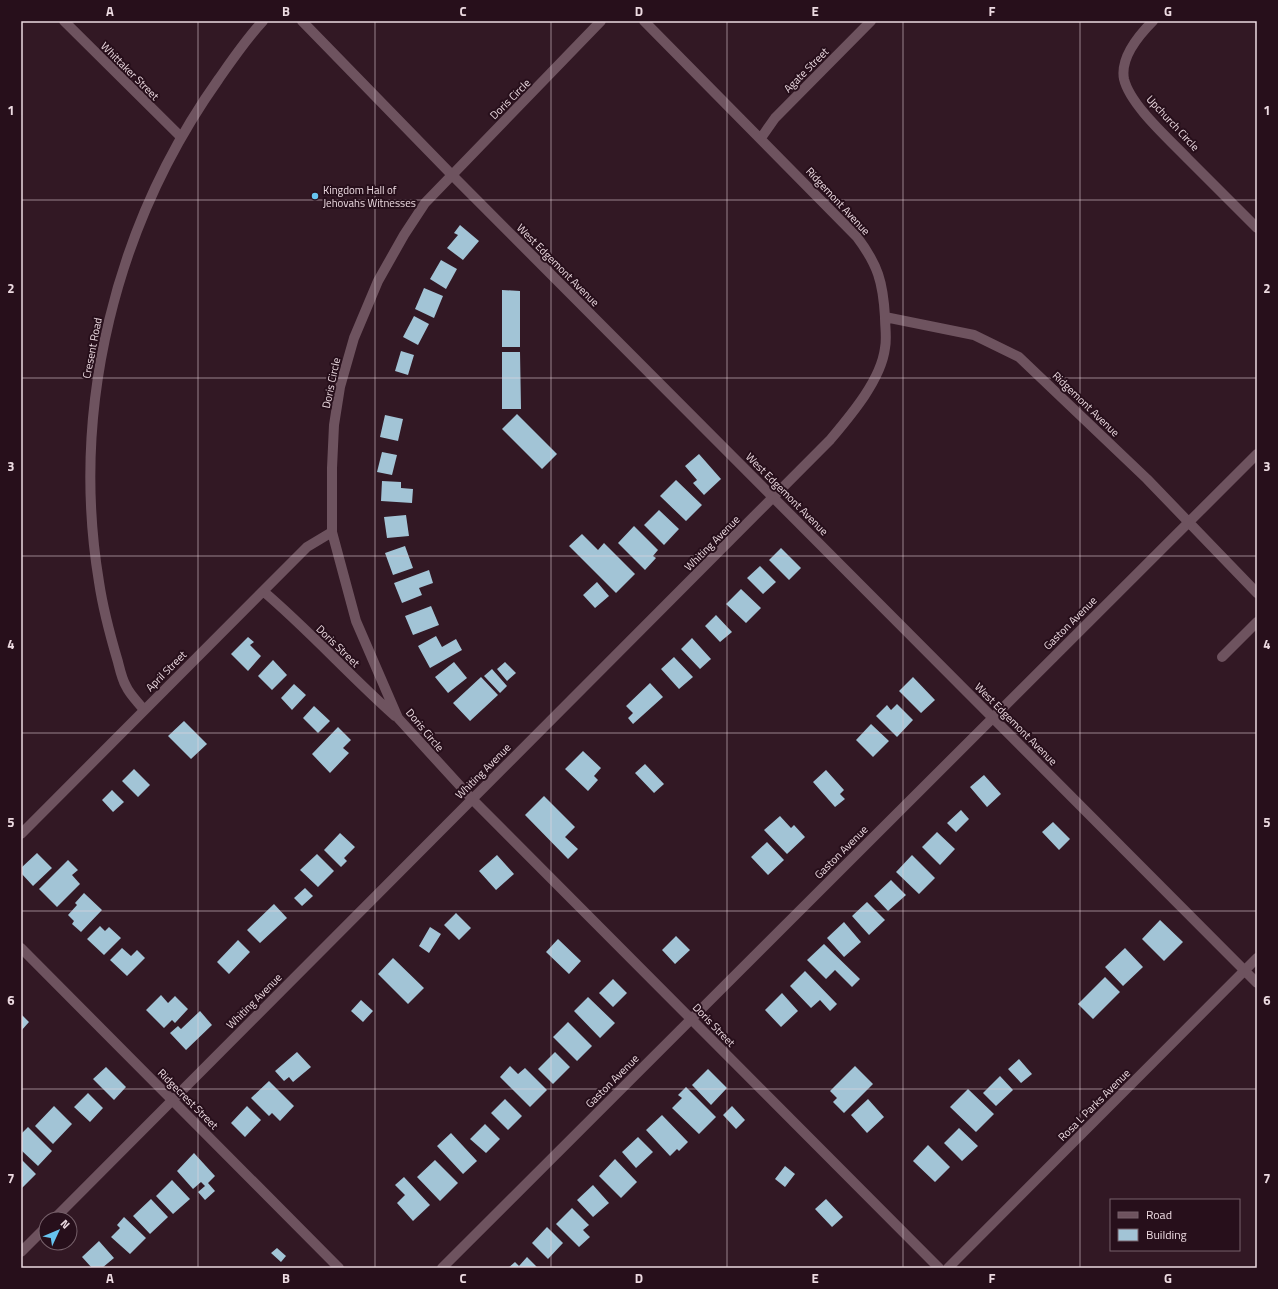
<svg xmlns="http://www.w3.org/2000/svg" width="1278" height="1289" font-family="'Titillium Web',sans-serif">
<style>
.building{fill:#a2c4d6}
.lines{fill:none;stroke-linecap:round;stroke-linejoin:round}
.minor{stroke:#6e535f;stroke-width:10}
.grid{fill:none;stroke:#ecdae1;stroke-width:1;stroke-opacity:0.55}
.poi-dot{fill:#67c4f0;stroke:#270f1b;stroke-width:1.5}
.labels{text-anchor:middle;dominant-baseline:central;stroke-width:4;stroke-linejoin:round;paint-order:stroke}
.street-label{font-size:11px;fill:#ecdae1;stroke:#270f1b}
.poi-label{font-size:11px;fill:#ecdae1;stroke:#270f1b;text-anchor:start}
.neatline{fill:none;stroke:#ecdae1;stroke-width:1.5}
.grid-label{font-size:13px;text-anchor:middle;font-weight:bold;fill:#ecdae1}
</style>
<rect width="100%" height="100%" fill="#321824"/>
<!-- building -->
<path class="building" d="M 460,225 L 479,241 L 463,260 L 447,248 L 458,235 L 454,233 Z
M 441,260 L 457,269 L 446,289 L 430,279 Z
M 424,288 L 443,296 L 434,318 L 415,309 Z
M 502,290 L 520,291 L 520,347 L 502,347 Z
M 414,316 L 429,324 L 418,345 L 403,337 Z
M 401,351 L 414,355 L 408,375 L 395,371 Z
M 502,352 L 520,352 L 521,409 L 502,409 Z
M 517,414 L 557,454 L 542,469 L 502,429 Z
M 385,415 L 403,419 L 398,441 L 380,437 Z
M 382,452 L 397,455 L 392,475 L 377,472 Z
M 699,454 L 721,479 L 704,495 L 693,483 L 697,480 L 685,466 Z
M 676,480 L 702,505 L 686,521 L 660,496 Z
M 382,481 L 401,482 L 401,488 L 413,489 L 412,503 L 381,501 Z
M 659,510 L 679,529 L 664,545 L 644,525 Z
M 406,515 L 409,536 L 387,538 L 384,517 Z
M 634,526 L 658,550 L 653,556 L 656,558 L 645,570 L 618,543 Z
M 582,534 L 598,550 L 604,543 L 635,574 L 616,593 L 569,546 Z
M 405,546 L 413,568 L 393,575 L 385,553 Z
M 781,548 L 801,568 L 789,580 L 769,560 Z
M 760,566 L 776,582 L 763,594 L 747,578 Z
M 429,570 L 433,583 L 419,588 L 422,595 L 402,603 L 394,583 Z
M 597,582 L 609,596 L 595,608 L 583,595 Z
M 741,589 L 761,608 L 746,623 L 726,604 Z
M 431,606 L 439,625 L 413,635 L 405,616 Z
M 716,615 L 732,632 L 720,642 L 705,626 Z
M 436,636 L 442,647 L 456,639 L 462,650 L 430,668 L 418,646 Z
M 248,637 L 254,642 L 250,645 L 261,656 L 248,671 L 231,654 Z
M 692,638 L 711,659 L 700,669 L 681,649 Z
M 674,657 L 693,677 L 679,689 L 661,669 Z
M 273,660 L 287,675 L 272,690 L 258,676 Z
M 454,662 L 467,678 L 448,693 L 435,677 Z
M 505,662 L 516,673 L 507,681 L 497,669 Z
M 492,669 L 507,686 L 500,693 L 484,676 Z
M 481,677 L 498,695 L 470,721 L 453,703 Z
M 913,677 L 935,700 L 921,713 L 899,691 Z
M 650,683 L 663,697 L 633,724 L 628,718 L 633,713 L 626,706 Z
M 294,684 L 306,695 L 292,710 L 281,698 Z
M 897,704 L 913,720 L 897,737 L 876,716 L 887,705 L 891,710 Z
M 314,706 L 330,721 L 318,733 L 303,718 Z
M 184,721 L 207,744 L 191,759 L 168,736 Z
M 871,724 L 889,741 L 873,757 L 856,740 Z
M 338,727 L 351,740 L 343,748 L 349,753 L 330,773 L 312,754 Z
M 583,751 L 601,768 L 594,776 L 598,780 L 588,791 L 565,769 Z
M 645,764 L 664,784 L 654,793 L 635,773 Z
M 134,769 L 150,785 L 138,797 L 122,781 Z
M 826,770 L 844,790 L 840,794 L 845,799 L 835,807 L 813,782 Z
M 984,775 L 1001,794 L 987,807 L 970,787 Z
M 112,790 L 124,802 L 113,812 L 102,800 Z
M 544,796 L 575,827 L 565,837 L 578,849 L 568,859 L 525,815 Z
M 961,810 L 969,819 L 956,832 L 947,823 Z
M 780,816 L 791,828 L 794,825 L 805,837 L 787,854 L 764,830 Z
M 1053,822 L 1070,839 L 1059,850 L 1042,832 Z
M 937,832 L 955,849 L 940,865 L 922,847 Z
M 340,833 L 355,847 L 344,858 L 347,861 L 341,867 L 324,850 Z
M 767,842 L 784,860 L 768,875 L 751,857 Z
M 37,853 L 52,868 L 33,886 L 21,873 L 21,868 Z
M 317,854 L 334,871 L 318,887 L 300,870 Z
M 497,855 L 514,874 L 496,890 L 479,871 Z
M 912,855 L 935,878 L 919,894 L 896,872 Z
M 68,860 L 78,870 L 72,875 L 80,884 L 57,907 L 39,889 Z
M 891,880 L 906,895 L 888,911 L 874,896 Z
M 305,888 L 313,896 L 302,906 L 294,898 Z
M 84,893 L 102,910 L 81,932 L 72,924 L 74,921 L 68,915 L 77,905 L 75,903 Z
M 867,902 L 885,920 L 869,935 L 852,916 Z
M 274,904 L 287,918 L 260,943 L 247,930 Z
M 456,913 L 471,928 L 459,940 L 444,925 Z
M 1160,920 L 1183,942 L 1164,961 L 1142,939 Z
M 844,922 L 861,942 L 844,957 L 827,938 Z
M 100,926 L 105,931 L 109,927 L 121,938 L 104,955 L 87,939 Z
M 430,927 L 441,934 L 429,953 L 419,946 Z
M 676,936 L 690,950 L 675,964 L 662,950 Z
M 558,939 L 581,961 L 569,974 L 546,952 Z
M 238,940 L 250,952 L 229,974 L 217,962 Z
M 824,944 L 860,979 L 852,987 L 835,970 L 826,979 L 807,960 Z
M 122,948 L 131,956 L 137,950 L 145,958 L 127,976 L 110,960 Z
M 1125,948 L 1143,967 L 1123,986 L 1105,967 Z
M 393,958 L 424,988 L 408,1004 L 378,974 Z
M 805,971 L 837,1004 L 830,1011 L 820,1000 L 811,1008 L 790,986 Z
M 1105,977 L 1120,992 L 1093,1019 L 1078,1004 Z
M 613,979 L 627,993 L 613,1007 L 599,993 Z
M 782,993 L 798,1011 L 781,1027 L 765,1010 Z
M 161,995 L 168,1003 L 175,996 L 188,1009 L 175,1023 L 172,1020 L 164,1028 L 146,1010 Z
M 588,997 L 615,1023 L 600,1038 L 574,1011 Z
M 361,1000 L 373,1011 L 363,1022 L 351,1011 Z
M 200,1011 L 212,1025 L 186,1050 L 170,1033 L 178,1026 L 181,1029 Z
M 21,1014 L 29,1022 L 21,1031 Z
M 568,1022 L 592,1046 L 577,1061 L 553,1037 Z
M 297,1052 L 311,1067 L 293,1082 L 289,1077 L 284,1081 L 275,1071 Z
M 555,1052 L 570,1067 L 553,1084 L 538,1069 Z
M 1019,1059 L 1032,1074 L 1021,1083 L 1008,1069 Z
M 510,1066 L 518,1074 L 525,1068 L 547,1090 L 530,1107 L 500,1077 Z
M 855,1066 L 873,1084 L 844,1113 L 833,1102 L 837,1098 L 830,1091 Z
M 106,1067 L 126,1087 L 114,1100 L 93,1079 Z
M 708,1069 L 727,1088 L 711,1105 L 692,1085 Z
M 1000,1076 L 1013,1090 L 996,1106 L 983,1093 Z
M 269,1081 L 294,1106 L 280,1121 L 272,1113 L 269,1116 L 251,1098 Z
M 686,1087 L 716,1117 L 699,1134 L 672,1108 L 682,1098 L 678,1095 Z
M 968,1089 L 994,1114 L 976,1132 L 950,1107 Z
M 88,1093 L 103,1108 L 90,1122 L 74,1107 Z
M 505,1099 L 522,1116 L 508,1130 L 491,1113 Z
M 868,1099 L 884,1117 L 867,1133 L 851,1115 Z
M 54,1106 L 72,1124 L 53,1144 L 35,1126 Z
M 247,1106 L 261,1120 L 245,1137 L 231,1123 Z
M 732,1106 L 745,1120 L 736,1129 L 723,1115 Z
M 662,1115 L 688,1142 L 679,1151 L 677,1149 L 670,1156 L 646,1130 Z
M 485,1124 L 500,1139 L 486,1153 L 470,1139 Z
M 28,1127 L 52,1151 L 38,1166 L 21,1150 L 21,1134 Z
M 959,1128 L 978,1146 L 962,1161 L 944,1143 Z
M 451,1133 L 477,1161 L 463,1174 L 437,1146 Z
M 638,1137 L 653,1152 L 636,1168 L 622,1152 Z
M 928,1145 L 950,1167 L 935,1182 L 913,1161 Z
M 194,1153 L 215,1176 L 208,1183 L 215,1191 L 205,1200 L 198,1192 L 205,1186 L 201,1182 L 193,1189 L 177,1171 Z
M 21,1159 L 36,1174 L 21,1189 Z
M 615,1159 L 637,1182 L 621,1198 L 599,1176 Z
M 435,1160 L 458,1183 L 440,1201 L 417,1177 Z
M 785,1166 L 795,1174 L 785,1187 L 775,1179 Z
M 404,1177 L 430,1205 L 413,1221 L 397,1203 L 405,1195 L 395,1185 Z
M 172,1180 L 190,1199 L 173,1214 L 156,1196 Z
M 593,1185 L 609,1203 L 593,1217 L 577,1200 Z
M 151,1199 L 168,1217 L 150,1234 L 133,1216 Z
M 826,1199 L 843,1217 L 832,1227 L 815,1209 Z
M 572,1208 L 589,1225 L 583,1230 L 590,1237 L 579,1247 L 556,1224 Z
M 124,1217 L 146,1238 L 130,1254 L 111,1237 L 120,1228 L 117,1225 Z
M 547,1227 L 563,1243 L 548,1259 L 532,1243 Z
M 99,1241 L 114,1258 L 102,1268 L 92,1268 L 82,1257 Z
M 277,1248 L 286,1256 L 281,1262 L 271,1253 Z
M 527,1257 L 538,1268 L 508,1268 L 515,1262 L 519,1266 Z"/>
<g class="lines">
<!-- minor -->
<path class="minor" d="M 64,21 L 181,137
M 302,21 L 451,174 L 1257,983
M 601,21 L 425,203 L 404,235 L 378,281 L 354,338 L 340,387 L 334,425 L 332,468 L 332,532 L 356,621 L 398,718 L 472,799 L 939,1268
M 644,21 L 857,237 C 878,265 883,282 885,317 L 974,335 L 1019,357 L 1147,479 L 1257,593
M 1153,21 C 1139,35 1120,58 1124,79 C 1130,105 1169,139 1188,159 C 1211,182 1234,205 1257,228
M 761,138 L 775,118 L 871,21
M 263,591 C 309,630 350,676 395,716
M 1222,657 L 1257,622
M 144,710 C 138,702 130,695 126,686 C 122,679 120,670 118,662 C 110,635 103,609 99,582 C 70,407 116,224 218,80 C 232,60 246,39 263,21
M 21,834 L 307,547 L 332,532
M 21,948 L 339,1268
M 54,1219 L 830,440 C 851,415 881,380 885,348 C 887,338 885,327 885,317
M 21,1252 L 46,1227
M 442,1268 L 1257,454
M 948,1268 L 1257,958"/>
</g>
<!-- grid -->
<path class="grid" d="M 198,21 L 198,1268M 375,21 L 375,1268M 551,21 L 551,1268M 727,21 L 727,1268M 903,21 L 903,1268M 1080,21 L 1080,1268M 21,200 L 1257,200M 21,378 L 1257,378M 21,556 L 1257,556M 21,733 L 1257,733M 21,911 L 1257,911M 21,1089 L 1257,1089"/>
<!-- markers -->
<circle class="poi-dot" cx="315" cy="196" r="4"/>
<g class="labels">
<!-- street labels -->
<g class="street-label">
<text transform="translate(806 70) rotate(-45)">Agate Street</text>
<text transform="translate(130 71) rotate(45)">Whittaker Street</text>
<text transform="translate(510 99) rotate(-45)">Doris Circle</text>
<text transform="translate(1173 123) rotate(47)">Upchurch Circle</text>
<text transform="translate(838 201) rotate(47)">Ridgemont Avenue</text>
<text transform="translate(558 265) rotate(45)">West Edgemont Avenue</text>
<text transform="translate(92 348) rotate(-79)">Cresent Road</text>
<text transform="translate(331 383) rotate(-78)">Doris Circle</text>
<text transform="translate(1086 404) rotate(44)">Ridgemont Avenue</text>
<text transform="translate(787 494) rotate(45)">West Edgemont Avenue</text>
<text transform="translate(712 543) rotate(-45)">Whiting Avenue</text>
<text transform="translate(1070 623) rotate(-45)">Gaston Avenue</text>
<text transform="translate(338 646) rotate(44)">Doris Street</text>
<text transform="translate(166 671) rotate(-45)">April Street</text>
<text transform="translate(1016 724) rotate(45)">West Edgemont Avenue</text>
<text transform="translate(425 730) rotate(50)">Doris Circle</text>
<text transform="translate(483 771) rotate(-45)">Whiting Avenue</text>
<text transform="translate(841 852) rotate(-45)">Gaston Avenue</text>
<text transform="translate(254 1001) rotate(-45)">Whiting Avenue</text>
<text transform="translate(714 1025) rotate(46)">Doris Street</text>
<text transform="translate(612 1081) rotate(-45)">Gaston Avenue</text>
<text transform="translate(188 1099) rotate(45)">Ridgecrest Street</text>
<text transform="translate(1094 1105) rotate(-45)">Rosa L Parks Avenue</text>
</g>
<!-- poi labels -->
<g class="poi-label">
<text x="323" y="190">Kingdom Hall of<tspan x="323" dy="13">Jehovahs Witnesses</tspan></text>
</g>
</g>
<!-- border -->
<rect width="1278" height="1289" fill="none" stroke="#270f1b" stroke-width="44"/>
<!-- legend -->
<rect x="1110" y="1199" width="130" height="52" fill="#270f1b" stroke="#76606a"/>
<rect x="1118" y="1212" width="20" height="6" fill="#6e535f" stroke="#76606a"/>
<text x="1146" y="1219" font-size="12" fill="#ecdae1">Road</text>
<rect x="1118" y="1229" width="20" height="12" fill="#a2c4d6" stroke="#76606a"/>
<text x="1146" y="1239" font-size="12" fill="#ecdae1">Building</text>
<!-- north arrow -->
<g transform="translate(58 1231) rotate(46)"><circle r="19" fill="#270f1b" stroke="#76606a"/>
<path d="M0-3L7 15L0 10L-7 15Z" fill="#67c4f0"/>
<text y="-6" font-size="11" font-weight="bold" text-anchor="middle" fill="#ecdae1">N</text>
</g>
<rect x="22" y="22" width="1234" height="1245" class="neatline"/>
<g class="grid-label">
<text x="110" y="16">A</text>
<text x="286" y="16">B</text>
<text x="463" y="16">C</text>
<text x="639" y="16">D</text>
<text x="815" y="16">E</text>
<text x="992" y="16">F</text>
<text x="1168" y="16">G</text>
<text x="11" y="115">1</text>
<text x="1267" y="115">1</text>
<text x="11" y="293">2</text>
<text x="1267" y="293">2</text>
<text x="11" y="471">3</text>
<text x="1267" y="471">3</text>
<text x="11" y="649">4</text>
<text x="1267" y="649">4</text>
<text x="11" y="827">5</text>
<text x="1267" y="827">5</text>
<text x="11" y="1005">6</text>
<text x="1267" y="1005">6</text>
<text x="11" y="1183">7</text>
<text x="1267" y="1183">7</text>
<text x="110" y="1283">A</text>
<text x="286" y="1283">B</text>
<text x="463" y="1283">C</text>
<text x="639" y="1283">D</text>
<text x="815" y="1283">E</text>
<text x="992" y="1283">F</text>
<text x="1168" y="1283">G</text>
</g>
</svg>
